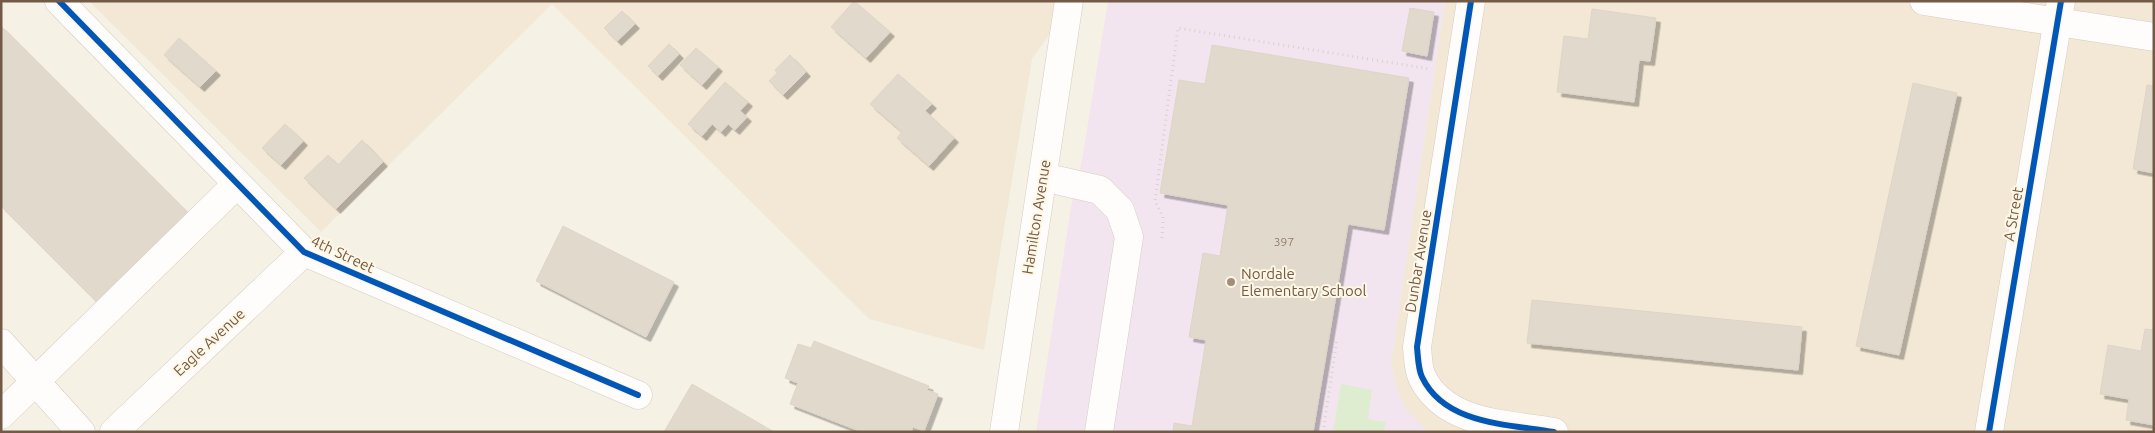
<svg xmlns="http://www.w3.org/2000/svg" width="2155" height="433" font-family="Ubuntu,sans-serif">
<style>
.residential{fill:#f2e8d5}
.education{fill:#f3e5f0}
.green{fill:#deedcf}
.building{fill:#e2d9cd;stroke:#dfd4c7;filter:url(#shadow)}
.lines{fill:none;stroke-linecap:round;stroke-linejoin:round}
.minor-casing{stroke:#d5ccc0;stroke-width:29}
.path{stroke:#d9d1ca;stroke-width:3;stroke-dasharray:1 4;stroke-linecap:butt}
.minor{stroke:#fefdfb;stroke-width:28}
.cycleway-casing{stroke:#fff7e5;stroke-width:9}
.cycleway{stroke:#0057b8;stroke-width:6}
.poi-dot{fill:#a18f7e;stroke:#fff7e5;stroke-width:2}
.labels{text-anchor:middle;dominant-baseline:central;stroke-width:4;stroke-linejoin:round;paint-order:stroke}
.number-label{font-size:12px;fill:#907c6a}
.street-label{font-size:15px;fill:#735a46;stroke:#fff7e5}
.poi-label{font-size:15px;fill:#735a46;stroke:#fff7e5;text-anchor:start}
</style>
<defs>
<filter id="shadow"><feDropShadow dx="4.5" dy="4.5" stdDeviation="0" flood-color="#0004"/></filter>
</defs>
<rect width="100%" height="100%" fill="#f6f1e5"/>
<!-- residential -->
<path class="residential" d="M 89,1 L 1073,1 L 1032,59 L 984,350 L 869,319 L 552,4 L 321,232 Z
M 1445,1 L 2154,1 L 2154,432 L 1428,432 L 1425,430 L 1404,408 L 1395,383 L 1391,363 Z"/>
<!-- education -->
<path class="education" d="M 1108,1 L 1445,1 L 1391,363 L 1395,383 L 1404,407 L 1428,432 L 1036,432 L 1072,201 L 1082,160 Z"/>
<!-- green -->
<path class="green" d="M 1341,384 L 1372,390 L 1368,419 L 1386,422 L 1384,432 L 1333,432 Z"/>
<!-- building -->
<path class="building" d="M 854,1 L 890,32 L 866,58 L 831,27 Z
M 1410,8 L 1434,12 L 1427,56 L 1402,51 Z
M 1592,9 L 1656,18 L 1650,61 L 1639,60 L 1634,102 L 1557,92 L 1564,36 L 1588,39 Z
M 622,11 L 635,24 L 617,41 L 604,28 Z
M 1,26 L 192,217 L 102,307 L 1,206 Z
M 179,38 L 216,71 L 200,87 L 164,55 Z
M 669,44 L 679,54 L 658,76 L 648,66 Z
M 1212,45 L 1409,78 L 1384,230 L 1348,224 L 1313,432 L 1173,432 L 1174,423 L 1192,426 L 1206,340 L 1189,337 L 1203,253 L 1220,256 L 1228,205 L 1160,193 L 1179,80 L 1205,84 Z
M 696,48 L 718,67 L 702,85 L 680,65 Z
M 790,55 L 806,72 L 783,95 L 769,81 L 777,73 L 775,70 Z
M 898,74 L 932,104 L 925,111 L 954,138 L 929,166 L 897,138 L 902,132 L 870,104 Z
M 725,82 L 748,102 L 740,111 L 747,117 L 735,130 L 728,124 L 721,132 L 712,124 L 702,136 L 688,124 Z
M 1913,83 L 1957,93 L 1899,355 L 1856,346 Z
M 2147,85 L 2154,86 L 2154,173 L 2133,169 Z
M 285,124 L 303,141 L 281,165 L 262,148 Z
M 362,140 L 383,162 L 336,209 L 304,178 L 328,155 L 338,165 Z
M 563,226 L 674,282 L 646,337 L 536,281 Z
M 1532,300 L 1802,327 L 1798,370 L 1527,343 Z
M 2145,329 L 2154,330 L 2154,425 L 2126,420 L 2129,399 L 2100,394 L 2108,345 L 2141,351 Z
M 814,341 L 929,386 L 927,390 L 938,394 L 924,431 L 913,427 L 911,432 L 862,432 L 790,404 L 798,383 L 785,378 L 798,344 L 811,348 Z
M 692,384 L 774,432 L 664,432 Z"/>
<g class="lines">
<!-- minor casing -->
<g class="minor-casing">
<path id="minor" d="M 59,1 L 304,252 L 638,395
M 1471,1 L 1417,347 C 1418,356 1418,369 1422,377 C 1445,425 1508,424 1554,432
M 1924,1 L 2154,37
M 1043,177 L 1100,190 L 1120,210 L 1129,237 L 1099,432
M 1,343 L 81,432
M 1,415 L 237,184
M 114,432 L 304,252
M 1004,432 L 1069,1
M 1989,432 L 2061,1"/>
</g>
<!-- path -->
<path class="path" d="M 1162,238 L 1163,217 L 1155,201 L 1178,28 L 1430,69
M 1323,432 L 1337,339"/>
<!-- minor -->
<use href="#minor" class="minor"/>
<!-- cycleway casing -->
<g class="cycleway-casing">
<path id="cycleway" d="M 59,1 L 304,252 L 638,395
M 1471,1 L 1417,347 C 1418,356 1418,369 1422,377 C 1445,425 1508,424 1554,432
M 1989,432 L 2061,1"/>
</g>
<!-- cycleway -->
<use href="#cycleway" class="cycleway"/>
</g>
<!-- markers -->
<circle class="poi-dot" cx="1231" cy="282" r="5"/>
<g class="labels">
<!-- number labels -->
<g class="number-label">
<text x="1284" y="241">397</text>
</g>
<!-- street labels -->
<g class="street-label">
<text transform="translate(2013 214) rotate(-80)">A Street</text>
<text transform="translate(1036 217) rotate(-81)">Hamilton Avenue</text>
<text transform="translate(343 254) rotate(25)">4th Street</text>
<text transform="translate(1418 261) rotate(-81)">Dunbar Avenue</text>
<text transform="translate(209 342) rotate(-43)">Eagle Avenue</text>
</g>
<!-- poi labels -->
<g class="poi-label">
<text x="1241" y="273">Nordale<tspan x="1241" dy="17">Elementary School</tspan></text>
</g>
</g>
<!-- border -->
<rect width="2155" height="433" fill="none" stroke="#735a46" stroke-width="5"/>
</svg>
